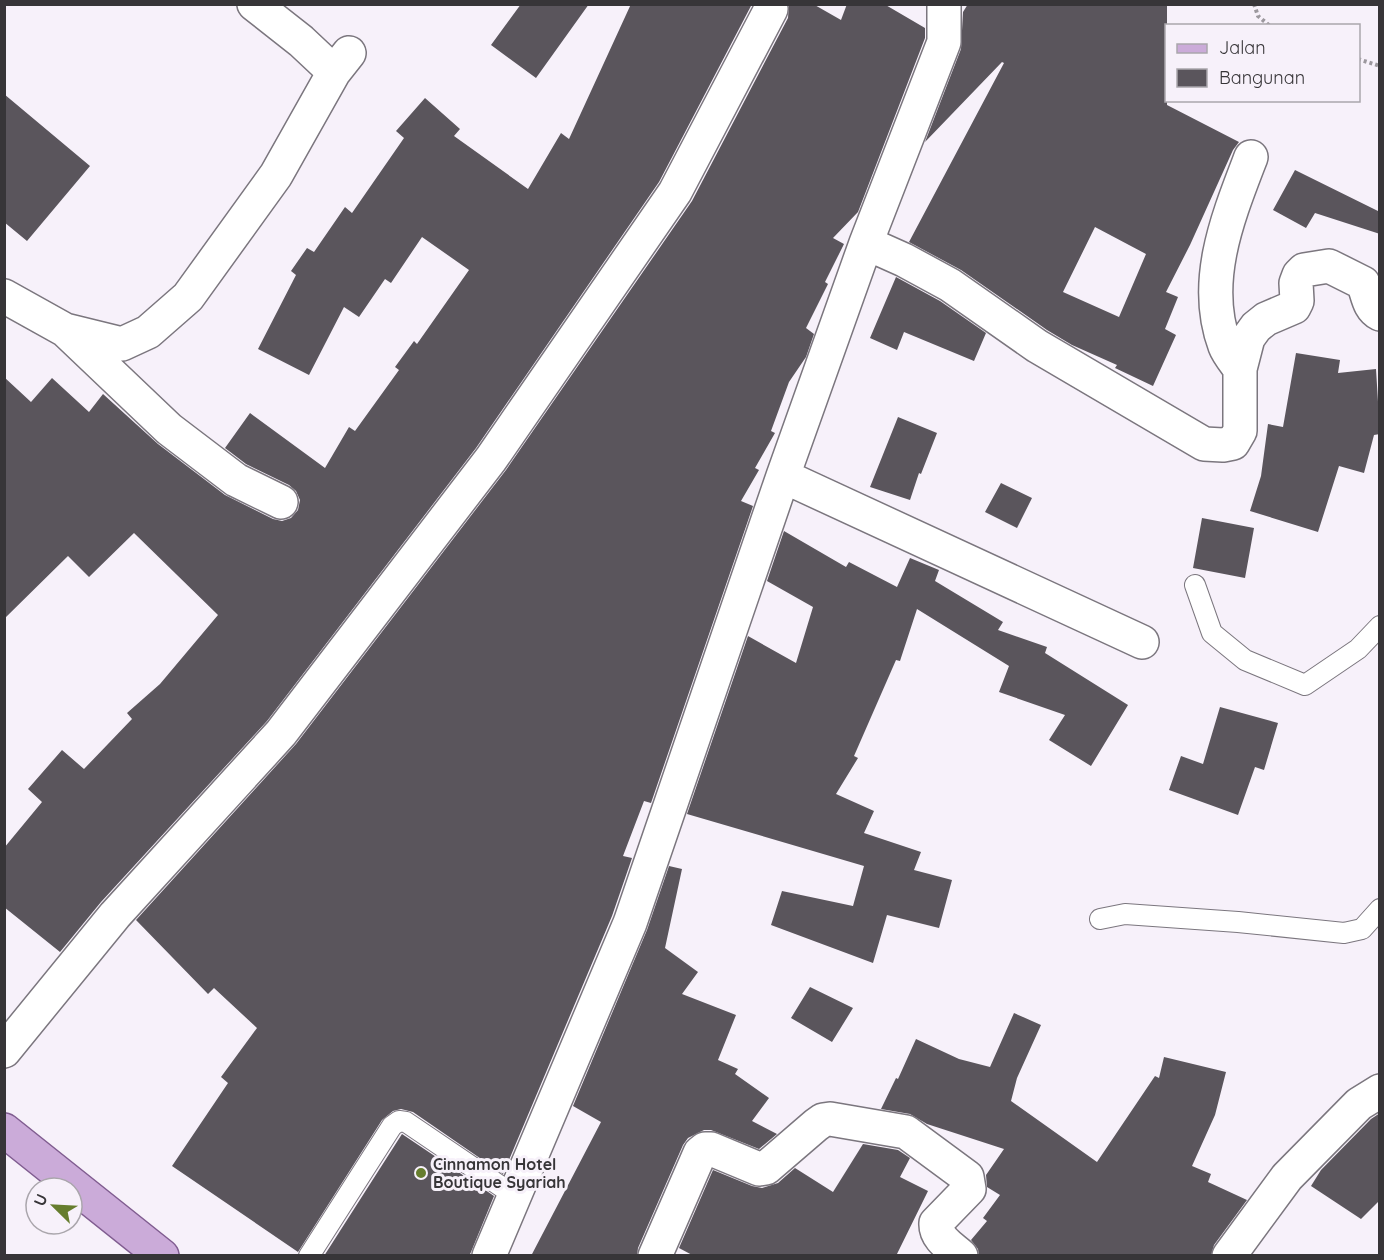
<svg xmlns="http://www.w3.org/2000/svg" width="1384" height="1260" font-family="Quicksand,sans-serif">
<style>
.building{fill:#5a555c;fill-rule:evenodd}
.lines{fill:none;stroke-linecap:round;stroke-linejoin:round}
.lane-casing{stroke:#7b767e;stroke-width:22}
.street-casing{stroke:#7b767e;stroke-width:36}
.primary-casing{stroke:#805d90;stroke-width:36}
.path{stroke:#9c989e;stroke-width:4;stroke-dasharray:3 3;stroke-linecap:butt}
.lane{stroke:#fff;stroke-width:20}
.street{stroke:#fff;stroke-width:33}
.primary{stroke:#cbabd9;stroke-width:33}
.poi-dot{fill:#667d2e;stroke:#f7f1fa;stroke-width:2}
.labels{text-anchor:middle;dominant-baseline:central;stroke-width:6;stroke-linejoin:round;paint-order:stroke}
.poi-label{font-size:16px;font-weight:bold;fill:#373538;stroke:#f7f1fa;text-anchor:start}
</style>
<rect width="100%" height="100%" fill="#f7f1fa"/>
<!-- building -->
<path class="building" d="M 521,4 L 589,4 L 536,78 L 491,45 Z
M 631,4 L 752,4 L 659,182 L 476,448 L 267,721 L 101,902 L 60,952 L 4,907 L 4,848 L 42,802 L 28,789 L 62,750 L 84,769 L 132,719 L 127,713 L 160,684 L 218,615 L 134,533 L 89,577 L 68,556 L 4,619 L 4,377 L 31,402 L 52,378 L 89,412 L 103,394 L 158,444 L 225,495 L 273,519 L 282,521 L 291,518 L 298,510 L 300,500 L 296,491 L 289,485 L 246,464 L 225,448 L 250,413 L 325,468 L 349,427 L 355,431 L 399,370 L 395,367 L 414,341 L 417,344 L 469,270 L 422,237 L 391,283 L 385,279 L 359,317 L 344,307 L 309,375 L 258,349 L 296,275 L 291,271 L 307,248 L 314,252 L 345,207 L 352,213 L 404,138 L 396,131 L 425,98 L 460,129 L 454,136 L 528,189 L 561,133 L 569,139 Z
M 789,4 L 813,4 L 841,20 L 847,4 L 884,4 L 925,28 L 925,38 L 858,212 L 833,238 L 844,244 L 825,282 L 828,284 L 806,328 L 814,334 L 806,357 L 789,382 L 771,431 L 775,433 L 755,468 L 759,470 L 741,501 L 753,506 L 651,803 L 644,801 L 623,856 L 632,858 L 612,916 L 503,1174 L 413,1112 L 401,1109 L 393,1111 L 382,1120 L 298,1252 L 172,1166 L 228,1083 L 221,1077 L 257,1028 L 214,988 L 208,994 L 136,920 L 296,744 L 506,470 L 692,201 L 788,18 Z
M 968,4 L 1167,4 L 1167,105 L 1239,142 L 1233,150 L 1190,245 L 1166,292 L 1178,297 L 1165,329 L 1176,335 L 1153,386 L 1115,368 L 1117,365 L 1072,345 L 1047,330 L 961,270 L 909,242 L 1004,63 L 1002,62 L 925,142 L 961,49 L 963,12 ZM 1095,227 L 1146,254 L 1119,317 L 1063,292 Z
M 4,94 L 90,166 L 27,241 L 4,222 Z
M 1295,170 L 1380,212 L 1380,234 L 1315,213 L 1306,228 L 1273,210 Z
M 896,277 L 940,301 L 986,333 L 974,361 L 904,332 L 897,350 L 870,338 Z
M 1296,353 L 1340,360 L 1338,373 L 1376,369 L 1380,434 L 1374,435 L 1364,473 L 1339,466 L 1318,532 L 1250,511 L 1261,476 L 1268,424 L 1283,427 Z
M 898,417 L 937,433 L 921,474 L 919,473 L 910,500 L 870,487 Z
M 1001,483 L 1032,498 L 1017,528 L 985,512 Z
M 1202,518 L 1254,528 L 1245,578 L 1193,568 Z
M 784,531 L 846,567 L 849,562 L 897,587 L 910,558 L 939,570 L 935,581 L 1003,622 L 998,630 L 1047,647 L 1045,653 L 1128,705 L 1091,766 L 1049,740 L 1065,715 L 999,692 L 1009,666 L 917,609 L 900,661 L 896,660 L 854,756 L 858,758 L 836,794 L 874,811 L 864,833 L 921,852 L 914,870 L 952,880 L 939,928 L 887,915 L 873,963 L 771,925 L 782,891 L 853,906 L 864,866 L 687,814 L 748,636 L 796,663 L 813,607 L 767,581 Z
M 1220,707 L 1278,723 L 1264,770 L 1255,767 L 1238,815 L 1169,790 L 1181,756 L 1203,764 Z
M 669,866 L 682,869 L 665,948 L 698,972 L 682,994 L 736,1015 L 718,1060 L 738,1069 L 735,1074 L 769,1098 L 752,1121 L 777,1134 L 759,1149 L 711,1130 L 704,1130 L 688,1138 L 683,1145 L 638,1248 L 637,1256 L 531,1256 L 601,1122 L 573,1106 L 647,930 Z
M 810,987 L 853,1008 L 832,1042 L 791,1018 Z
M 1014,1013 L 1041,1025 L 1017,1078 L 1011,1101 L 1097,1162 L 1155,1076 L 1159,1078 L 1164,1057 L 1226,1072 L 1215,1115 L 1192,1166 L 1211,1174 L 1208,1182 L 1247,1200 L 1214,1245 L 1211,1256 L 979,1256 L 978,1249 L 971,1240 L 987,1221 L 983,1218 L 1000,1195 L 987,1187 L 986,1175 L 1004,1149 L 927,1124 L 910,1114 L 881,1109 L 896,1078 L 898,1079 L 916,1039 L 959,1059 L 990,1067 Z
M 1380,1113 L 1380,1200 L 1361,1219 L 1311,1186 L 1321,1170 L 1371,1119 Z
M 402,1134 L 494,1196 L 471,1252 L 469,1256 L 324,1256 Z
M 863,1144 L 898,1150 L 910,1158 L 900,1177 L 928,1191 L 896,1256 L 694,1256 L 679,1248 L 713,1170 L 752,1186 L 762,1188 L 778,1183 L 795,1168 L 833,1192 Z"/>
<g class="lines">
<!-- lane casing -->
<g class="lane-casing">
<path id="lane" d="M 1195,585 L 1212,633 L 1245,660 L 1305,685 L 1358,649 L 1380,626
M 1100,919 L 1125,914 L 1238,922 L 1344,933 L 1362,929 L 1380,909
M 309,1256 L 392,1126 L 399,1121 L 406,1122 L 515,1196"/>
</g>
<!-- street casing -->
<g class="street-casing">
<path id="street" d="M 254,4 L 301,41 L 334,72
M 866,243 L 904,260 L 950,285 L 1037,346 L 1204,444 L 1223,445 L 1233,443 L 1240,431 L 1240,369 L 1248,338 L 1256,327 L 1266,319 L 1294,307 L 1297,301 L 1296,283 L 1299,275 L 1304,270 L 1329,266 L 1363,283 C 1368,294 1368,308 1380,314
M 4,296 L 65,330 L 169,429 L 236,480 L 281,502
M 65,330 L 122,344 L 148,332 L 188,297 L 276,175 L 334,72 L 349,53
M 1240,369 C 1235,362 1228,354 1225,346 C 1201,282 1228,217 1251,157
M 783,476 L 1142,642
M 4,1051 L 115,915 L 281,733 L 491,459 L 675,192 L 771,9 L 770,4
M 489,1256 L 630,923 L 783,476 L 866,243 L 944,42 L 944,4
M 655,1256 L 700,1153 L 705,1149 L 711,1149 L 759,1169 L 766,1168 L 816,1125 L 823,1120 L 830,1119 L 906,1132 L 967,1177 L 969,1189 L 936,1223 C 935,1238 951,1247 961,1256
M 1229,1256 L 1287,1177 L 1359,1104 L 1380,1091"/>
</g>
<!-- primary casing -->
<g class="primary-casing">
<path id="primary" d="M 4,1130 L 162,1256"/>
</g>
<!-- path -->
<path class="path" d="M 1254,4 L 1258,16 L 1270,26
M 1358,59 L 1380,66"/>
<!-- lane -->
<use href="#lane" class="lane"/>
<!-- street -->
<use href="#street" class="street"/>
<!-- primary -->
<use href="#primary" class="primary"/>
</g>
<!-- markers -->
<circle class="poi-dot" cx="421" cy="1173" r="6"/>
<g class="labels">
<!-- poi labels -->
<g class="poi-label">
<text x="433" y="1164">Cinnamon Hotel<tspan x="433" dy="18">Boutique Syariah</tspan></text>
</g>
</g>
<!-- border -->
<rect width="1384" height="1260" fill="none" stroke="#373538" stroke-width="12"/>
<!-- legend -->
<rect x="1165" y="24" width="195" height="78" fill="#f7f1fa" stroke="#aaa6ac" stroke-width="1.5"/>
<rect x="1177" y="44" width="30" height="9" fill="#cbabd9" stroke="#aaa6ac" stroke-width="1.5"/>
<text x="1219" y="54" font-size="18" fill="#373538">Jalan</text>
<rect x="1177" y="69" width="30" height="18" fill="#5a555c" stroke="#aaa6ac" stroke-width="1.5"/>
<text x="1219" y="84" font-size="18" fill="#373538">Bangunan</text>
<!-- north arrow -->
<g transform="translate(54 1206) rotate(294)"><circle r="28" fill="#f7f1fa" stroke="#aaa6ac" stroke-width="1.5"/>
<path d="M0-4.5L10 22L0 15L-10 22Z" fill="#667d2e"/>
<text y="-9" font-size="16" font-weight="bold" text-anchor="middle" fill="#373538">U</text>
</g>
</svg>
